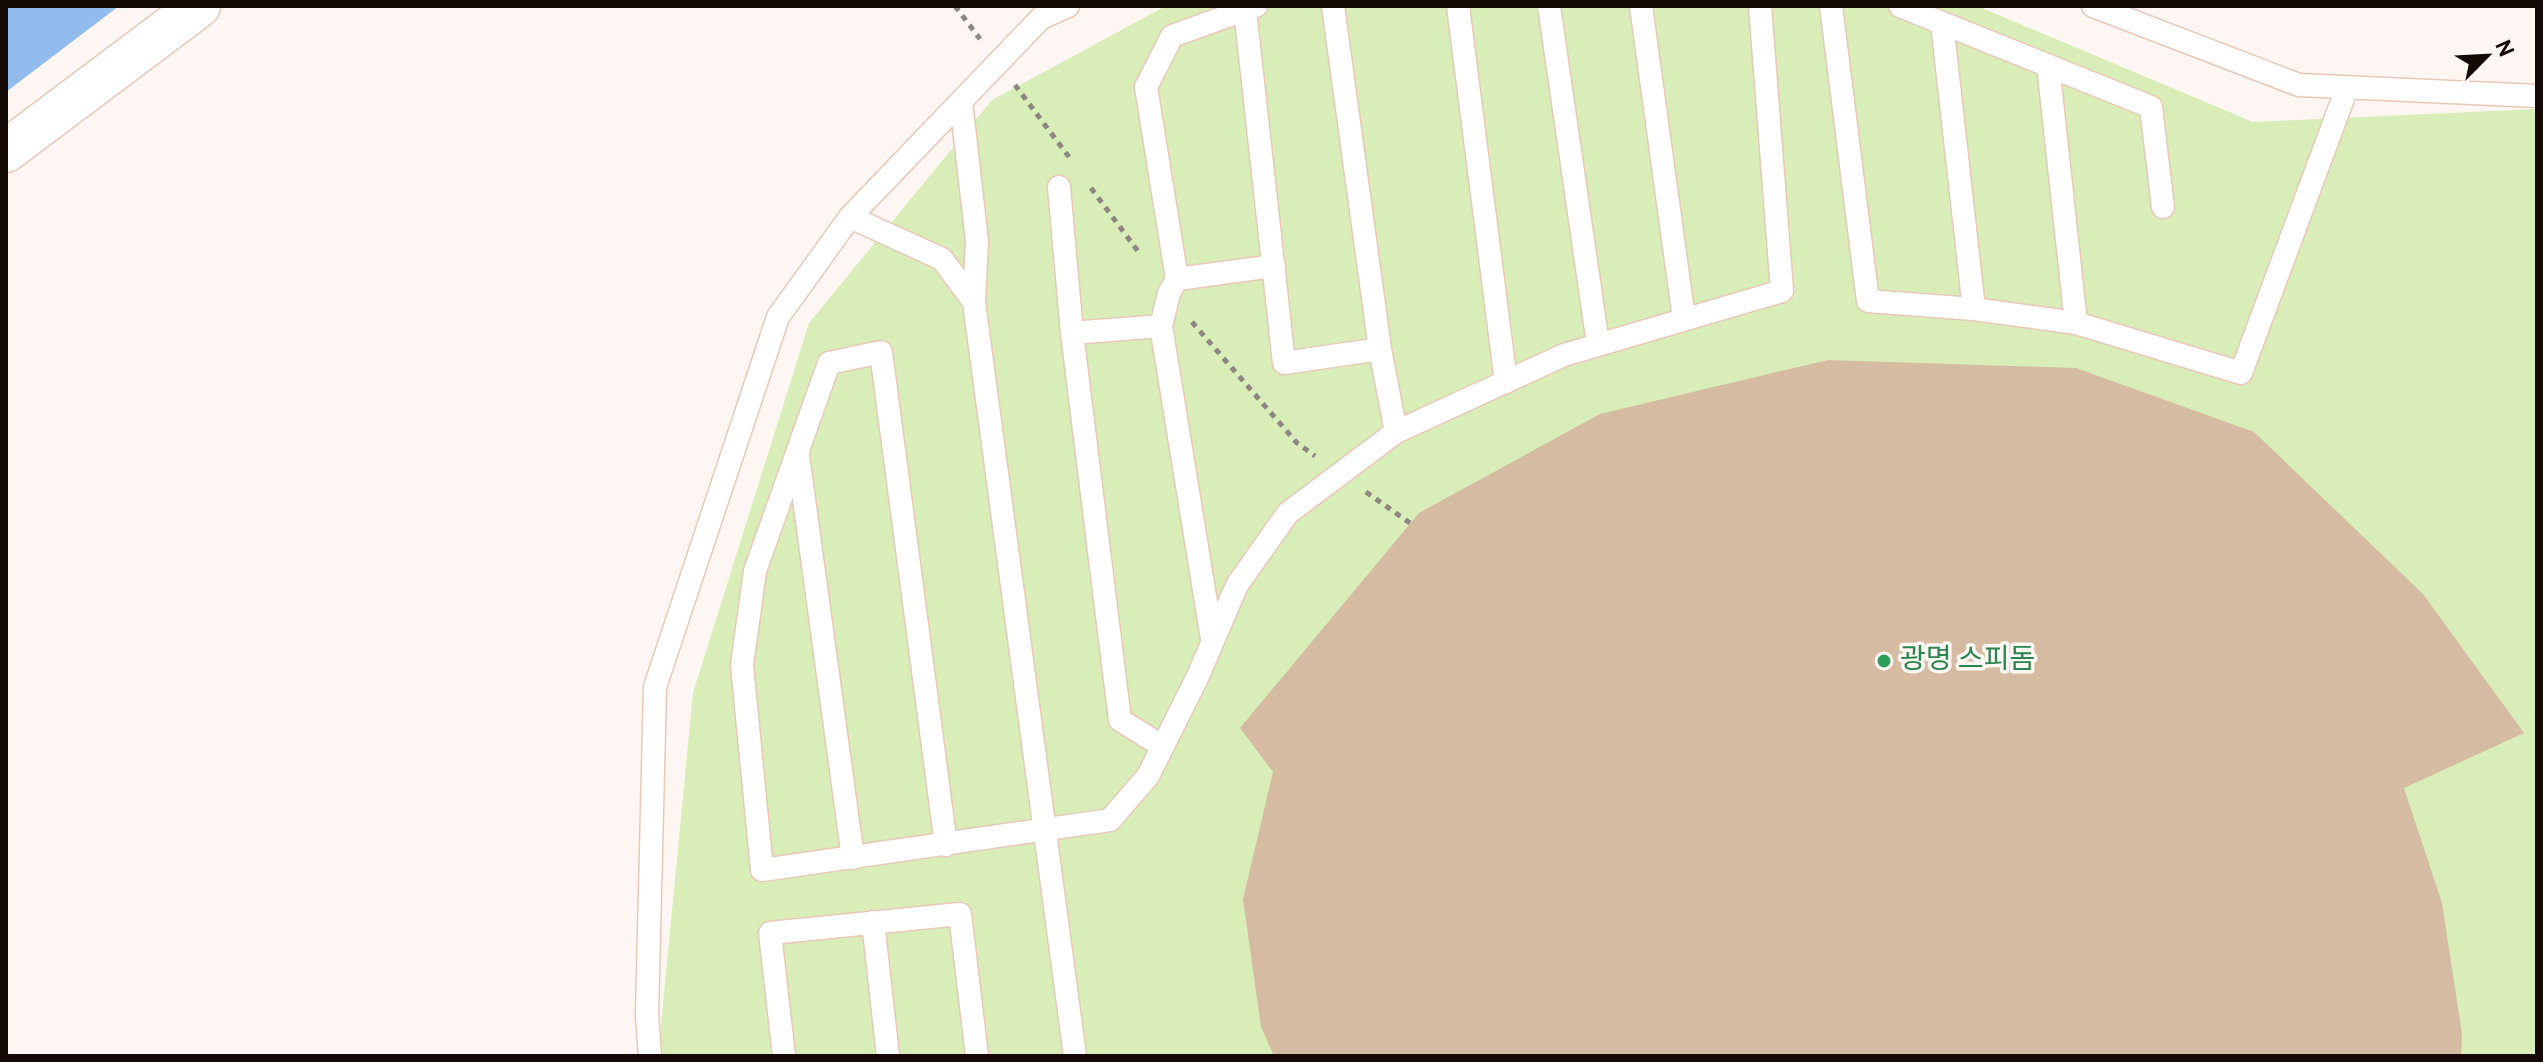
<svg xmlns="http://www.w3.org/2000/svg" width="2543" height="1062" font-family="Overpass,'Noto Sans KR',sans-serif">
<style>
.green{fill:#d8edb8}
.water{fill:#91bced}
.building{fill:#d4bba1}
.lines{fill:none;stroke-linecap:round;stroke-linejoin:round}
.lane-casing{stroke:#e9c8b7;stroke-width:25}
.street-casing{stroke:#e9c8b7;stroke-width:45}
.path{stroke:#8f8682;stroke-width:5;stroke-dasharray:6 6;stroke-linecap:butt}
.lane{stroke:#fff;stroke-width:22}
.street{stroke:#fff;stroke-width:42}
.leisure-dot{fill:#2e9e5b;stroke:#fdf6f2;stroke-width:3}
.labels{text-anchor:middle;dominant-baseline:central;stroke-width:7;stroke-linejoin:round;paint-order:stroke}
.leisure-label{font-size:28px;fill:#27864d;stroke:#fdf6f2;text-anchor:start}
</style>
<rect width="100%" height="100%" fill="#fdf6f2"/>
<!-- green -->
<path class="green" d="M 1166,6 L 1977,6 L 2253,122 L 2537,109 L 2537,1056 L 663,1056 L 660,1035 L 693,693 L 809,323 L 992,100 Z"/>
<!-- water -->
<path class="water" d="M 6,6 L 119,6 L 6,92 Z"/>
<!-- building -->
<path class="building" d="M 1828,360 L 2076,368 L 2254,432 L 2423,594 L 2524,733 L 2404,788 L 2442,903 L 2462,1034 L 2461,1056 L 1274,1056 L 1261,1027 L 1243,899 L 1273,772 L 1240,728 L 1419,513 L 1600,414 Z"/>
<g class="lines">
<!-- lane casing -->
<g class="lane-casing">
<path id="lane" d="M 1333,6 L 1380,349 L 1396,432
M 1458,6 L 1506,382
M 1549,6 L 1598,344
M 1641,6 L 1684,319
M 1831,6 L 1868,301 L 1974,309 L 2076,323 L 2241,373 L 2347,88
M 1900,6 L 2151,107 L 2163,207
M 2093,6 L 2299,85 L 2537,96
M 1245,10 L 1284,363 L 1380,349
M 1942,23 L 1974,309
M 2048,65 L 2076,323
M 1059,187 L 1072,333
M 850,217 L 942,259 L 974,302 L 977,241 L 961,102
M 1177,279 L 1274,266
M 974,302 L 1075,1056
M 1161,326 L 1212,639
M 798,455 L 853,858
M 1162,746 L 1120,720 L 1072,333 L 1161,326 L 1169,293 L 1177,279 L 1146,87 L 1172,36 L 1256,6
M 946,845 L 881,352 L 829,363 L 755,571 L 742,665 L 762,870 L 1110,820 L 1148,776 L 1198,676 L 1237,585 L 1288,513 L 1396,432 L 1564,355 L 1782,291 L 1760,6
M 873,922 L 888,1056
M 650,1056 L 647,1015 L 655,687 L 778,317 L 850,217 L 1041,18 L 1068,6
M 784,1056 L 770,933 L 960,914 L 977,1056"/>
</g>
<!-- street casing -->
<g class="street-casing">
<path id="street" d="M 6,151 L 199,6"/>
</g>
<!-- path -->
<path class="path" d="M 955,6 L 980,39
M 1015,85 L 1069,157
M 1091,188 L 1140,254
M 1192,322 L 1297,443 L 1315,456
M 1366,492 L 1410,523"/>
<!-- lane -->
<use href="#lane" class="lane"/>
<!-- street -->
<use href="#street" class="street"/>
</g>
<!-- markers -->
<circle class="leisure-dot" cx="1884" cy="661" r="8"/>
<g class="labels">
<!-- leisure labels -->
<g class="leisure-label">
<text x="1900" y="661">광명 스피돔</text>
</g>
</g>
<!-- border -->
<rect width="2543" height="1062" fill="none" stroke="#140905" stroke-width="16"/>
<!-- north arrow -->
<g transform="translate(2487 56) rotate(66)" stroke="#fdf6f2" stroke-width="6" paint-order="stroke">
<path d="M0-6L14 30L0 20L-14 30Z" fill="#140905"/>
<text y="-12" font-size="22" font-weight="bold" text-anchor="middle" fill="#140905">N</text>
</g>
</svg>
